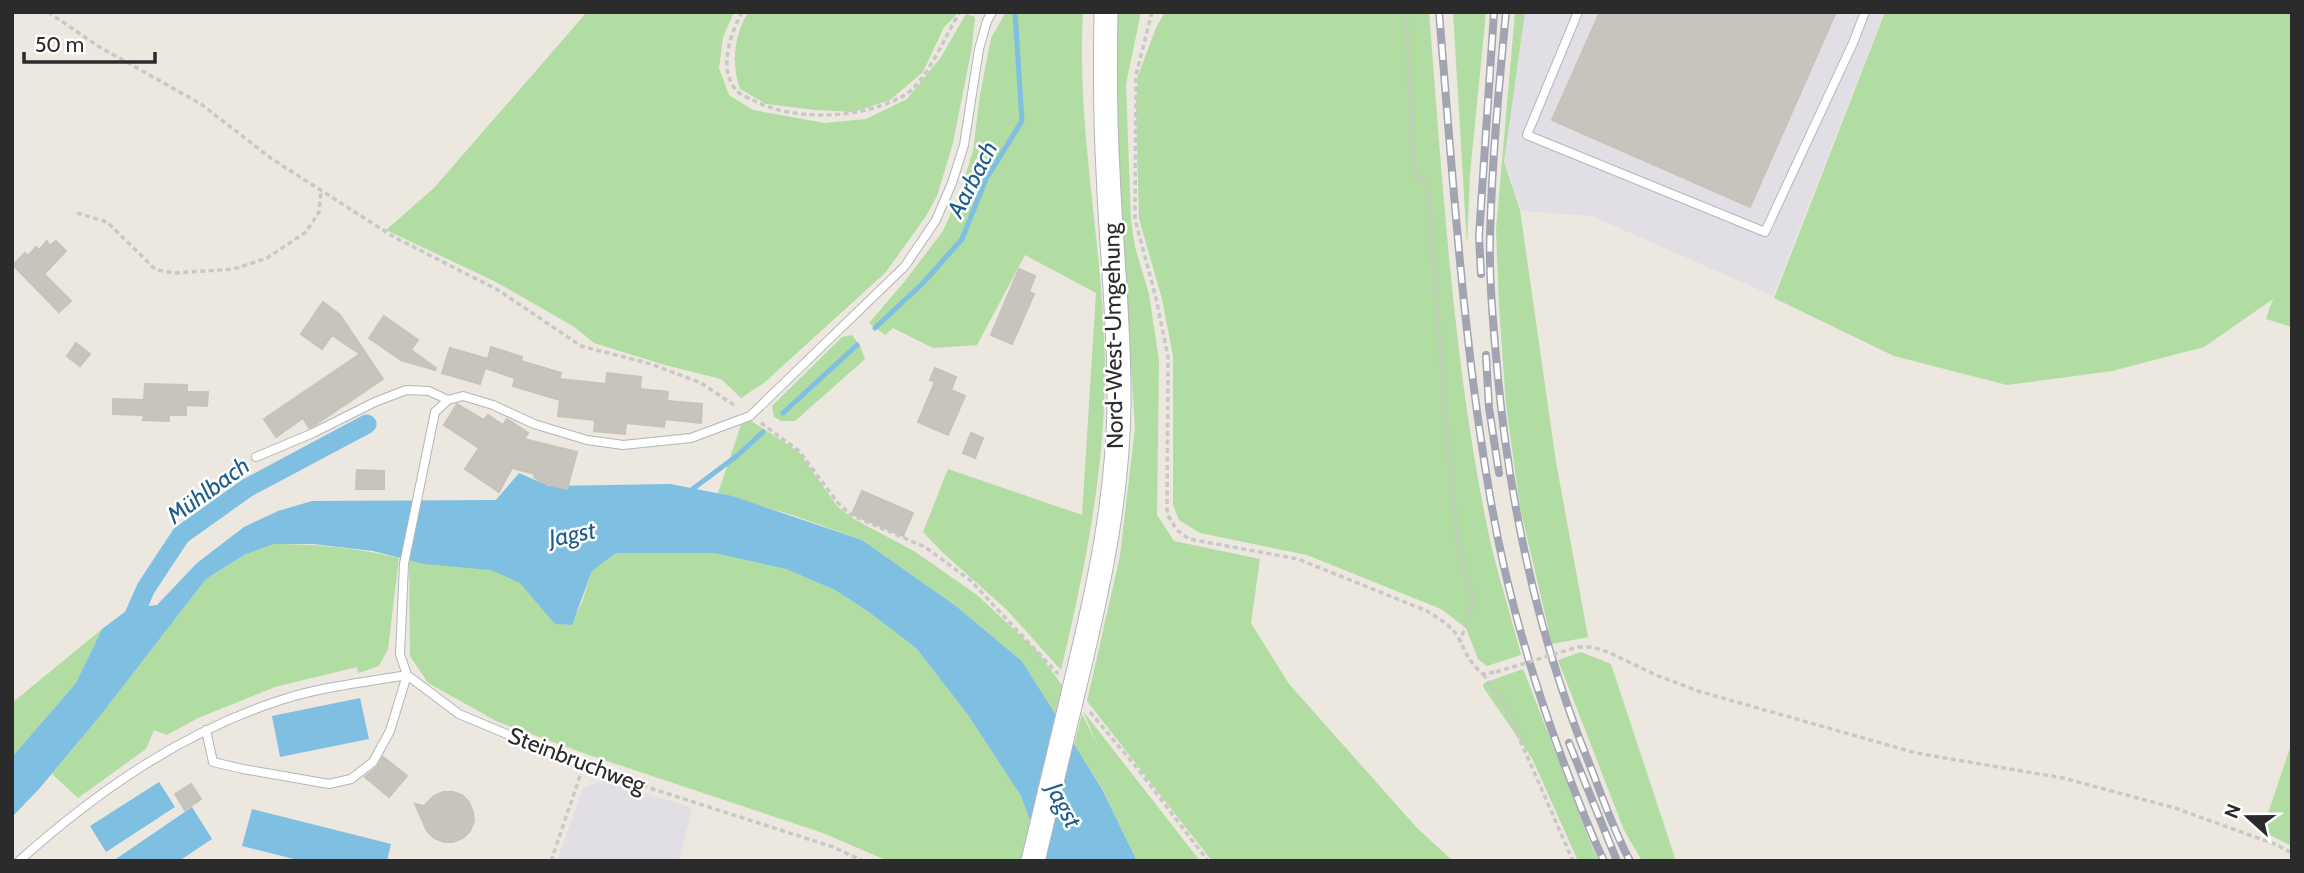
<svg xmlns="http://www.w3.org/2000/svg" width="2304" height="873" font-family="Cabin,sans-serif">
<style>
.industrial{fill:#e1dfe5}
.green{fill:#b1dca2}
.water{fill:#7ebfe2}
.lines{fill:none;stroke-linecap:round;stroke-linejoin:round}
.stream{stroke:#7ebfe2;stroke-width:5}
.canal{stroke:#7ebfe2;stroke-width:19}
.building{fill:#c7c4be;stroke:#c7c3b9;stroke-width:2}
.service-casing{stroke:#b3b4bd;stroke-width:10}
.secondary-casing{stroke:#b3b4bd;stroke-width:25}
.path{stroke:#c8c8c8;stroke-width:3.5;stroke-dasharray:5 3.5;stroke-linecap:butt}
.service{stroke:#fff;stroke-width:8}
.secondary{stroke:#fff;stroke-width:23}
.rail-casing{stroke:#a2a4b3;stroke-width:8}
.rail{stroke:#fff;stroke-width:5;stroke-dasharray:16;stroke-linecap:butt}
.secondary-bridge-casing{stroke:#b3b4bd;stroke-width:25;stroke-linecap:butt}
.path-bridge{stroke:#c8c8c8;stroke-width:3.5;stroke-dasharray:5 3.5;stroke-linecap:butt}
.secondary-bridge{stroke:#fff;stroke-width:23}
.labels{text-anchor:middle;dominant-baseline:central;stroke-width:5;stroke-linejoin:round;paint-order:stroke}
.street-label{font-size:23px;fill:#2b2b2b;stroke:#fff}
.water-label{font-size:24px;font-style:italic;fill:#1c5d8f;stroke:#fff}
</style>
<rect width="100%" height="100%" fill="#ece7df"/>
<!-- industrial -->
<path class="industrial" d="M 1525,12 L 1884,12 L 1773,296 L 1592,216 L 1521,211 L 1504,159 Z
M 604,780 L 692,808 L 679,861 L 557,861 L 583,788 Z"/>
<!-- green -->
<path class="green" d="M 587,12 L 734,12 L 723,37 L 719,68 L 729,95 L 753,110 L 825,123 L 866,119 L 907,99 L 941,57 L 966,14 L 975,17 L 972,47 L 953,143 L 937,196 L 926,216 L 886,272 L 765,382 L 741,398 L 721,379 L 665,365 L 594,343 L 576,328 L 540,307 L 494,281 L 386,230 L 434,188 Z
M 748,12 L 959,12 L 944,27 L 923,72 L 890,100 L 854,112 L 815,110 L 766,104 L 740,89 C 731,64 734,36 748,12 Z
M 1006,12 L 1083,12 C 1076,131 1104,248 1105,367 C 1105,471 1085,569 1061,670 L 1007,610 L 941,551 L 923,532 L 948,469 L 1082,515 L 1096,293 L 1025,255 L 977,345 L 933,348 L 893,328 L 885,335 L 869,323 L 905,281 L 943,231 L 960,193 L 973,151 L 980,95 L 991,38 Z
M 1118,12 L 1141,12 L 1126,84 L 1131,221 L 1135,247 L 1149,294 L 1159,361 L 1157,515 L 1174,541 L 1260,559 L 1251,623 L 1289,684 L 1417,828 L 1453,861 L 1212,861 L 1087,701 L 1120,556 L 1135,428 L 1115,117 Z
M 1165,12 L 1429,12 C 1443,187 1453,364 1489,536 C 1498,576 1511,615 1521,655 L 1487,666 L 1478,659 L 1466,628 L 1441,609 L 1307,555 L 1200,533 L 1179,520 L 1173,505 L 1173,356 L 1162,299 L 1139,219 L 1136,104 L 1138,76 L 1156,28 Z
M 1453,12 L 1486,12 L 1470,174 L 1467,245 Z
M 1515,12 L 1525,12 L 1504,162 L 1520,210 L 1556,462 L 1588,637 L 1552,644 L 1520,507 L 1506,405 L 1499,306 L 1496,230 Z
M 1885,12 L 2292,12 L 2292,327 L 2266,319 L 2273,299 L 2204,347 L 2112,371 L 2007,385 L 1894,356 L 1774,298 Z
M 852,335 L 860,346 L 865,359 L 795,421 L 781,421 L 774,417 L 772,406 L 842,337 Z
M 751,421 L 798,451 L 837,506 L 852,518 L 914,551 L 977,595 L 1038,652 L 1064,688 L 1057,718 L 1022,661 L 956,606 L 862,540 L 795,516 L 718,493 L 741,425 Z
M 274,544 C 316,544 358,548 399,558 L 388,649 L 379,666 L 358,673 L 357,667 L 275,687 L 198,718 L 167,735 L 154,730 L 146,749 L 78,798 L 52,774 L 100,716 L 206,579 L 244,555 Z
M 616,553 L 714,553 L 786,569 L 835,590 L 866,610 L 916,648 L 968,715 L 1021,796 L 1045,861 L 888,861 L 823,833 L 589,755 L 498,722 L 428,683 L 410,656 L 409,560 C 444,568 490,561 520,582 C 532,591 545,612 555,624 L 571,625 L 582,602 L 592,571 Z
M 102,629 L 76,683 L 12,757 L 12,703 Z
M 1581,652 L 1611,664 L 1676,861 L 1642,861 L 1624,830 L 1558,660 Z
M 1523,669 L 1593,849 L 1599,861 L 1578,861 L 1532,758 L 1483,687 L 1484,683 Z
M 1083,711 L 1200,861 L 1137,861 L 1102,788 L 1074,745 L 1082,714 L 1098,746 Z
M 2292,742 L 2292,846 L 2262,831 Z"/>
<!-- water -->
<path class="water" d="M 519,473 L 549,486 L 670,484 L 732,496 L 862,540 L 956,606 L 1022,661 L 1102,789 L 1137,861 L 1045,861 L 1021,796 L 968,715 L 916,648 L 866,610 L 835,590 L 786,569 L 714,553 L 616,553 L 592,571 L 572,625 L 555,624 L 520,583 L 491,570 L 424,564 L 373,551 L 313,544 L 274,544 L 244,555 L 206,579 L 100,716 L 39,789 L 12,817 L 12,757 L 76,683 L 102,629 L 130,608 L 157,605 L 197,563 L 244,527 L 278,511 L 312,501 L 496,500 Z
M 360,698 L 369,739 L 280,757 L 272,716 Z
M 159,782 L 175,807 L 106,852 L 90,826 Z
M 192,807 L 212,839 L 179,861 L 113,861 Z
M 252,809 L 391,844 L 387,861 L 302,861 L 242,846 Z"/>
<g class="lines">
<!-- stream -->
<path class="stream" d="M 875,328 L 923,283 L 962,239 L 986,179 L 1022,121 L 1015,12
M 783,413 L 857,345
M 690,491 L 738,455 L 763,432"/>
<!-- canal -->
<path class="canal" d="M 127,631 L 146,588 L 181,535 L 247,488 L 367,424"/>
</g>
<!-- building -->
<path class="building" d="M 1600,12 L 1836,12 L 1750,207 L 1552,120 Z
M 47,241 L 49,246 L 56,241 L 66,251 L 44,274 L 71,301 L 59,312 L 13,265 L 25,253 L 28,256 L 36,247 L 39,250 Z
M 1019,269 L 1035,276 L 1029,292 L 1034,294 L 1012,344 L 991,335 Z
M 323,302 L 340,315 L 383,379 L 315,425 L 309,428 L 303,418 L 276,437 L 264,419 L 360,354 L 332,335 L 322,349 L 301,334 Z
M 384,316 L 418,340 L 411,350 L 436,368 L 435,370 L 401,360 L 369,338 Z
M 76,343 L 90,354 L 80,366 L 67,356 Z
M 491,347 L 522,357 L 521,361 L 561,373 L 559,379 L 606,384 L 607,373 L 641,377 L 640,389 L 668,392 L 667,401 L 702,404 L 701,423 L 665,419 L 664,427 L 626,423 L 625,434 L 594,431 L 595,420 L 558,416 L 560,400 L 513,386 L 515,378 L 485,368 L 480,384 L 442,373 L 450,348 L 488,359 Z
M 935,368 L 956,377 L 951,390 L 965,396 L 948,435 L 918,422 L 935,382 L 930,380 Z
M 145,384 L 187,385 L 187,392 L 208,392 L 207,406 L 186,405 L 186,415 L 169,415 L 169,421 L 143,420 L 144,415 L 113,414 L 113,399 L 144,400 Z
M 457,404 L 484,420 L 488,415 L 503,425 L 507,419 L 528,433 L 524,439 L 577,452 L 567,489 L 544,483 L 534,477 L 535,474 L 512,468 L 499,492 L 465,469 L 479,448 L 444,425 Z
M 971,433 L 983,438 L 975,458 L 963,453 Z
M 357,470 L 384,471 L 384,489 L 356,489 Z
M 862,491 L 913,513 L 903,536 L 852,514 Z
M 383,757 L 407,776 L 389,797 L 365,777 L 377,767 Z
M 191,784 L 201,799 L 185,810 L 175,794 Z
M 443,792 L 453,792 L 462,795 L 469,802 L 473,812 L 474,821 L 470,831 L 463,838 L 453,842 L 444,842 L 434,838 L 427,831 L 415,804 L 424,806 L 434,796 Z"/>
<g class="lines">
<!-- service casing -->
<g class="service-casing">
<path id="service" d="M 1578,12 L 1527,135 L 1765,232 L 1853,43 L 1865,12
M 256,457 L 313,433 L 375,402 L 406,390 L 429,391 L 448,400
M 583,766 L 459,714 L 407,675 L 400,654 L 404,564 L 435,412 L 448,400 L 463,396 L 493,405 L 534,424 L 587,440 L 623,445 L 691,438 L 750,416 L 905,266 L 936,220 L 952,183 L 964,145 L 979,49 L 987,21 L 992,12
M 19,861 C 96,792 182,732 281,700 C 320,687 366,682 407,675 L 390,731 L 373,762 L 351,779 L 329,784 L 243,769 L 213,762 L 206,730"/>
</g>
<!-- secondary casing -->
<g class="secondary-casing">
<path id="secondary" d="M 1081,660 C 1101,576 1118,492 1119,404 C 1120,327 1111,249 1108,171 C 1105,118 1105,65 1106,12"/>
</g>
<!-- path -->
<path class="path" d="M 48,12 L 98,46 L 201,104 L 272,159 L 394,237 L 498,290 L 581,346 L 651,364 L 701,383 L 737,407
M 742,12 C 730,35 717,71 738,92 C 742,96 749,98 753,100 C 793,122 863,119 903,96 C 927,83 945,35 960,12
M 1152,12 L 1136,75 L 1135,219 L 1156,298 L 1168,357 L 1167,514 L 1177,530 L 1189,539 L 1298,559 L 1427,611 C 1438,618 1451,625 1458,637 C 1466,652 1469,663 1483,674 L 1496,672
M 1406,12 L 1414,172 L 1428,187 L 1447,435 L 1457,535 L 1473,602 L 1460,642
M 77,213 L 107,222 L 156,270 L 175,273 L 234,269 L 267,258 L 306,232 L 319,212 L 321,191
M 761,423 L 799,451 L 838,503 L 851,515 L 925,547 L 970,580 L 1058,674
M 1578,647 L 1592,647 L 1608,652 L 1656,675 L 1698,691 L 1916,753 L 2063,778 L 2175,808 L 2277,845 L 2292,853
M 1483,674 L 1506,708 L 1573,861
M 1090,712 L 1138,769 L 1208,861
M 594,770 L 833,847 L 863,861
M 551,861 L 580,776"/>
<!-- service -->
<use href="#service" class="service"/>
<!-- secondary -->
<use href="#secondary" class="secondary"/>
<!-- rail casing -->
<g class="rail-casing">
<path id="rail" d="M 1439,12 C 1453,178 1463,344 1492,508 C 1509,603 1538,698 1573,787 C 1583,812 1592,837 1604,861
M 1506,12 C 1499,86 1492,160 1490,235 C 1489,279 1493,323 1497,367 C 1509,505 1539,640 1591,768 C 1603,799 1614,831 1630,861
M 1481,274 L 1479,236 L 1494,12
M 1486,355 L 1489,408 L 1499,473
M 1569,743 L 1617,861"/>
</g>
<!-- rail -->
<use href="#rail" class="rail"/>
<!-- secondary-bridge casing -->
<g class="secondary-bridge-casing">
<path id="secondary-bridge" d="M 1033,861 L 1081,660"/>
</g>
<!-- path-bridge -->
<path class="path-bridge" d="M 1496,672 L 1578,647"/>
<!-- secondary-bridge -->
<use href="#secondary-bridge" class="secondary-bridge"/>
</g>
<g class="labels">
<!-- street labels -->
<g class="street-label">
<text transform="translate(1113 336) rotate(-91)">Nord-West-Umgehung</text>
<text transform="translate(577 760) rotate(21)">Steinbruchweg</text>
</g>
<!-- water labels -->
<g class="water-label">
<text transform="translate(972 179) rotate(-63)">Aarbach</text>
<text transform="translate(208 490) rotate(-36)">Mühlbach</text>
<text transform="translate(572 534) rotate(-11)">Jagst</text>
<text transform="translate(1064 805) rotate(62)">Jagst</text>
</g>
</g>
<!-- border -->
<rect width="2304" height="873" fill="none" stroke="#2b2b2b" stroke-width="28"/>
<!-- north arrow -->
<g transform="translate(2248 817) rotate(291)" stroke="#ffffff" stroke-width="5" paint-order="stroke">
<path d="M0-5L12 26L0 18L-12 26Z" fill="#2b2b2b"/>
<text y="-10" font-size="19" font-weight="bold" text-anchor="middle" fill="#2b2b2b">N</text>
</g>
<!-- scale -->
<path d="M24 52v10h131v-10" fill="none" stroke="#2b2b2b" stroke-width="3.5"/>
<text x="35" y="52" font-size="21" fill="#2b2b2b" stroke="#ffffff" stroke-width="5" paint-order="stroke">50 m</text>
</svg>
